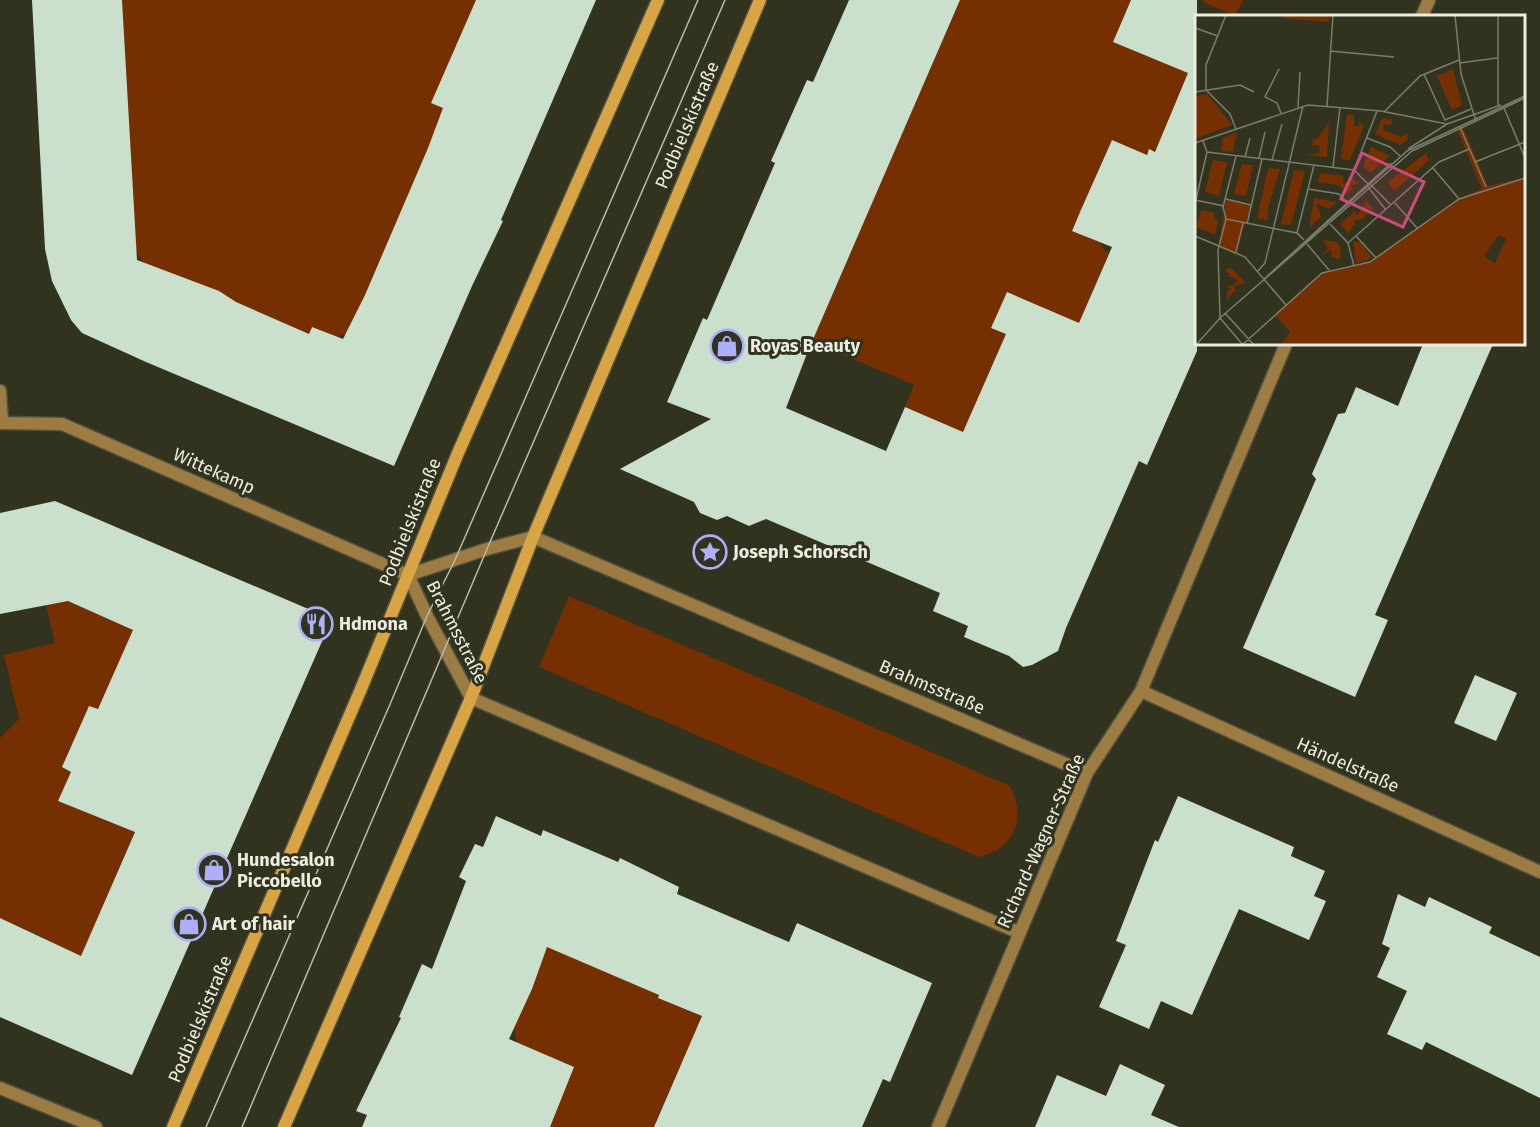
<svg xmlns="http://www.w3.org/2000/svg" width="1540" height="1127" font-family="'Fira Sans',sans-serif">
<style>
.green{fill:#762f00}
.building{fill:#cadfcc}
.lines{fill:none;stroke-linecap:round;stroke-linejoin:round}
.street-casing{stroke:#4f513e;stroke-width:15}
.secondary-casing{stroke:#4f513e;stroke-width:15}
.street{stroke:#9c7c43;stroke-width:12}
.secondary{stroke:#d9a544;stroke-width:12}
.tram{stroke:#b9bbac;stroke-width:1.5}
.labels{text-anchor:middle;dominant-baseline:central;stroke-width:6;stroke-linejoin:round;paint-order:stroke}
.street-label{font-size:18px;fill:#ebede0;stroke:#31331f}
.poi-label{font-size:18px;font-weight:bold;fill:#ebede0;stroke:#31331f;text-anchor:start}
.inset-road{fill:none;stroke:#7b7d6c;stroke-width:1.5}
.view{fill:#cc4d7c;fill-opacity:0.15;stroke:#cc4d7c;stroke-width:3}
.inset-edge{fill:none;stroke:#ebede0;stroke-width:3}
</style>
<rect width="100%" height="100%" fill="#31331f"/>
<!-- green -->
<path class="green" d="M 122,0 L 493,0 L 432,103 L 445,109 L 349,333 L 337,337 L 312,327 L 309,334 L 143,262 L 136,251 Z
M 960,0 L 1148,0 L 1129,4 L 1113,42 L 1159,61 L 1193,62 L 1155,152 L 1149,149 L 1146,155 L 1112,140 L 1095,177 L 1139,214 L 1089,192 L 1072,230 L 1101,243 L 1104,250 L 1109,253 L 1092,292 L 1075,348 L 1007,292 L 991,328 L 1006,334 L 981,391 L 1020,409 L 963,432 L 905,407 L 914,385 L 812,341 Z
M 1204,0 L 1243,0 L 1235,16 L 1203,2 Z
M 54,595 L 148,630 L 98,709 L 89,707 L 62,767 L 71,772 L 59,801 L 99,818 L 106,804 L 143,813 L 103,905 L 86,968 L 42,958 L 49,940 L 0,918 L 0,738 L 19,719 L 4,655 L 55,643 L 44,596 Z
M 569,596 L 1010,786 C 1022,809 1021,834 997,850 C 992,853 985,855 979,857 L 539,667 Z
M 536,940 L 659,995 L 659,998 L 727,1027 L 681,1064 L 656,1121 L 669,1127 L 549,1127 L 517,1043 L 514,1028 L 532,989 Z"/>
<!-- building -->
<path class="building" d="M 32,0 L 122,0 L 137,260 L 219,291 L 236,302 L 309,334 L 312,327 L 343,339 L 365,295 L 428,148 L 443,108 L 431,103 L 476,0 L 596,0 L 501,220 L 503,221 L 472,286 L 394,466 L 146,362 L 82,333 L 71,320 L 52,281 L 45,249 Z
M 849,0 L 960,0 L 808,351 L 786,408 L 886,451 L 905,407 L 963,432 L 1006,334 L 991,328 L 1007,292 L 1079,323 L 1112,247 L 1072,231 L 1080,212 L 1112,140 L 1147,155 L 1149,149 L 1155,152 L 1188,73 L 1113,42 L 1131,0 L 1197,0 L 1197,351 L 1147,465 L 1139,461 L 1066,628 L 1058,651 L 1032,665 L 1023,667 L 1009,656 L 964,637 L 968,626 L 933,611 L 940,593 L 766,519 L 749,526 L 727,516 L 717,520 L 700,513 L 694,502 L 620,469 L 711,419 L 667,402 L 703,318 L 707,320 L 775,163 L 771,161 L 807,80 L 813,82 Z
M 1423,344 L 1493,344 L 1375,615 L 1388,620 L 1355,697 L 1243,648 L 1316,479 L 1312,474 L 1338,414 L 1345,413 L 1356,387 L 1398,406 Z
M 55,501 L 320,614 L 327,630 L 132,1075 L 0,1017 L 0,918 L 81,956 L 135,832 L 58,801 L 71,772 L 62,767 L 89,706 L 98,709 L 133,630 L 68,601 L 0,614 L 0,513 Z
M 1475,675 L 1517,693 L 1496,741 L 1454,723 Z
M 1178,796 L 1294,847 L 1291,856 L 1325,871 L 1314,896 L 1326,901 L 1309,940 L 1239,909 L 1192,1015 L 1161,1001 L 1149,1029 L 1099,1007 L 1126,945 L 1116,941 L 1155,840 L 1158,842 Z
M 496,816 L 541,836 L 543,830 L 618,862 L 620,858 L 679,887 L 677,894 L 789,942 L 797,923 L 932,983 L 890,1082 L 883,1079 L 862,1127 L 654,1127 L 702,1016 L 658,998 L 659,995 L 547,947 L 532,989 L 509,1039 L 574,1067 L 550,1127 L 362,1127 L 367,1115 L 356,1111 L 401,1018 L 399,1017 L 422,964 L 432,969 L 466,881 L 459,877 L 475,844 L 483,847 Z
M 1398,894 L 1425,907 L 1429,897 L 1492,927 L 1489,933 L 1540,957 L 1540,1098 L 1426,1042 L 1422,1050 L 1387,1034 L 1407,991 L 1377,977 L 1390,948 L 1382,944 Z
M 1120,1064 L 1165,1085 L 1151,1115 L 1179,1127 L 1035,1127 L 1057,1075 L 1106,1096 Z"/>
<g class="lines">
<!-- street casing -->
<g class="street-casing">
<path id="street" d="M 1422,16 L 1429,0
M 0,391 L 2,422
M 0,423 L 62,424 L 408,575
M 408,575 L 427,616 L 471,698 L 1020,933
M 408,575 L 487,549 L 533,537 L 1087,773
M 1141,691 L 1540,872
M 0,1088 L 96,1127
M 938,1127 L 1087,773 L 1141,691 L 1286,344"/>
</g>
<!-- secondary casing -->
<g class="secondary-casing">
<path id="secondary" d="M 173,1127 L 361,689 L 458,453 L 658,0
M 284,1127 L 471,698 L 533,537 L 760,0"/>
</g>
<!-- street -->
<use href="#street" class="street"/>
<!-- secondary -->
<use href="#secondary" class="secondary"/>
<!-- tram -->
<path class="tram" d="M 206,1127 L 391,702 L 427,616 L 455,560 L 698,0
M 242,1127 L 487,549 L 725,0"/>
</g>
<!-- icons -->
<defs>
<g id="shop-ring" transform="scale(1.725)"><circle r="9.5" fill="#31331f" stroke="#aeaefa" stroke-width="1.5"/><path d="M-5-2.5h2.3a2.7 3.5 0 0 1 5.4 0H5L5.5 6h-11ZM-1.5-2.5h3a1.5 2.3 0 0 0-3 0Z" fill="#aeaefa"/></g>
<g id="sight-ring" transform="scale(1.725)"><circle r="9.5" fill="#31331f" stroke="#aeaefa" stroke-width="1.5"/><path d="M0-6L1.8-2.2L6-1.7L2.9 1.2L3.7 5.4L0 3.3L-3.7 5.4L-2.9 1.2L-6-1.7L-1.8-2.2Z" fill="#aeaefa"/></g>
<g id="restaurant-ring" transform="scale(1.725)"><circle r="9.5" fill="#31331f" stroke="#aeaefa" stroke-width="1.5"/><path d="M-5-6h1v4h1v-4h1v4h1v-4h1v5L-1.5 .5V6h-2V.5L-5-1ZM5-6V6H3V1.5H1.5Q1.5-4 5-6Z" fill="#aeaefa"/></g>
</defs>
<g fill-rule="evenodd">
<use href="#shop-ring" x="727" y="346"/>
<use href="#sight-ring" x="710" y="552"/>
<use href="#restaurant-ring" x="316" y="624"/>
<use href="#shop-ring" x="214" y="870"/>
<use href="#shop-ring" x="189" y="924"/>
</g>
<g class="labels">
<!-- street labels -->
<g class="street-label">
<text transform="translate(687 125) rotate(-67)">Podbielskistraße</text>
<text transform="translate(214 471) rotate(24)">Wittekamp</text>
<text transform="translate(410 522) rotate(-68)">Podbielskistraße</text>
<text transform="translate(457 632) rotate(63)">Brahmsstraße</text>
<text transform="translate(932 687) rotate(23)">Brahmsstraße</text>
<text transform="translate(1348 765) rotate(24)">Händelstraße</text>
<text transform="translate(1041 841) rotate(-66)">Richard-Wagner-Straße</text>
<text transform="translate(200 1019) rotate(-67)">Podbielskistraße</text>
</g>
<!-- poi labels -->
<g class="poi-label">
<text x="750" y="346">Royas Beauty</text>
<text x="733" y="552">Joseph Schorsch</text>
<text x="339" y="624">Hdmona</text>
<text x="237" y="860">Hundesalon<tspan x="237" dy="21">Piccobello</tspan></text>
<text x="212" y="924">Art of hair</text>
</g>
</g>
<!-- overview -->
<g transform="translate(1195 15)">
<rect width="330" height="330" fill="#31331f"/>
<path d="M 87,0 L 135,0 L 134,7 L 86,3 ZM 258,54 L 267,90 L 257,95 L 242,61 ZM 12,79 L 37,110 L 0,124 L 0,81 ZM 152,99 L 159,100 L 159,111 L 164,111 L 164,107 L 169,111 L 155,145 L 146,144 ZM 187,103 L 197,105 L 196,110 L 189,109 L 188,115 L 207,122 L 212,118 L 213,125 L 205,130 L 180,119 ZM 134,107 L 132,142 L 112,140 L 124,138 L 125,131 L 117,130 L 118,124 L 122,124 ZM 268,113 L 293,171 L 330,163 L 330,330 L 85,330 L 95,317 L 80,300 L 127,258 L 175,247 L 271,180 L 287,174 L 262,114 ZM 304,220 L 311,224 L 300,248 L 289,241 ZM 42,117 L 38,137 L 26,136 L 28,123 ZM 176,132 L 195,141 L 175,158 L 168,151 ZM 231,138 L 234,145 L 216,162 L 212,160 L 214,163 L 199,176 L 193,167 ZM 18,145 L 32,147 L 24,181 L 10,177 ZM 47,149 L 58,150 L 51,181 L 39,179 ZM 73,153 L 85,154 L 73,194 L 73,206 L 62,203 ZM 99,155 L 110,156 L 110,157 L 96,210 L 86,209 ZM 125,158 L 149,161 L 148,169 L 158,163 L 164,169 L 156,170 L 158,174 L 152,179 L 144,170 L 123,167 ZM 119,183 L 142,187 L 134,194 L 122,189 L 126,202 L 114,213 ZM 31,184 L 56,190 L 41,237 L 24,231 ZM 171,186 L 180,195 L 174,194 L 171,201 L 169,198 L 170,203 L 160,206 L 160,211 L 156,210 L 158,213 L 153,218 L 145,209 L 160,196 L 162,200 ZM 6,195 L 20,198 L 19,204 L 23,205 L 20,220 L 1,212 ZM 128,225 L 141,227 L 146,232 L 145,245 L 137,242 L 136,235 L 126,240 L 133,234 ZM 158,226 L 165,227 L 177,243 L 161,248 ZM 35,252 L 50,267 L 39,272 L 42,278 L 39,276 L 32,286 L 32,277 L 36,274 L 31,271 L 40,270 L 42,263 L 32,261 L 35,259 L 30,256 Z" fill="#762f00" fill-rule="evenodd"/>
<path class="inset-road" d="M 260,0 L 266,59 L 281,106M 303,0 L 303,91M 0,13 L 23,21M 135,36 L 199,42M 264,48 L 302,43M 84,54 L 70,82 L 82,88 L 86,98M 229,59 L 250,105 L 276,94M 11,75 L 11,50 L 31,0M 11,75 L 35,99 L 41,114M 0,77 L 45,70 L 59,77M 132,91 L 138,0M 103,92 L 105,57M 309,93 L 330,143M 189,97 L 225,61 L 264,45M 265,112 L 291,172M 172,123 L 195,132 L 205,141M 0,128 L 113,90 L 186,96 L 252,109M 213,134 L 252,109 L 306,90M 12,137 L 159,155 L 173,169M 41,141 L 28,192 L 31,204 L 23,235 L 25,303 L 48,330M 50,142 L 55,123M 64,143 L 70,117M 77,145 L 87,109M 280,147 L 330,127M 138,152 L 145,92M 238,153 L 264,184M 159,155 L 182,96M 175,169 L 196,190M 173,172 L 191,195M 113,174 L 144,179 L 152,188M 31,184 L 56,190M 0,185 L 29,191M 200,188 L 222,213M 0,189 L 12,137 L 8,126M 31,204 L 102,218 L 109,225M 52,209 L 67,144M 135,209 L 153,228 L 159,251M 102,218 L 119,150M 0,221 L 50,242 L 91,290M 161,221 L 181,243M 153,228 L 244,147 L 274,134M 112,229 L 134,255M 41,237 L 48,208M 80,254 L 212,136 L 330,81M 62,257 L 70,248 L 108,91M 68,265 L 196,148M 30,298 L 59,330M 1,330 L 25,303 L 217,136 L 330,83M 47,330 L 127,258 L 175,247 L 264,184 L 330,163"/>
<path class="view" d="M 167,138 L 229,167 L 208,212 L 146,184 Z"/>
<rect width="330" height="330" class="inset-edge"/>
</g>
</svg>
